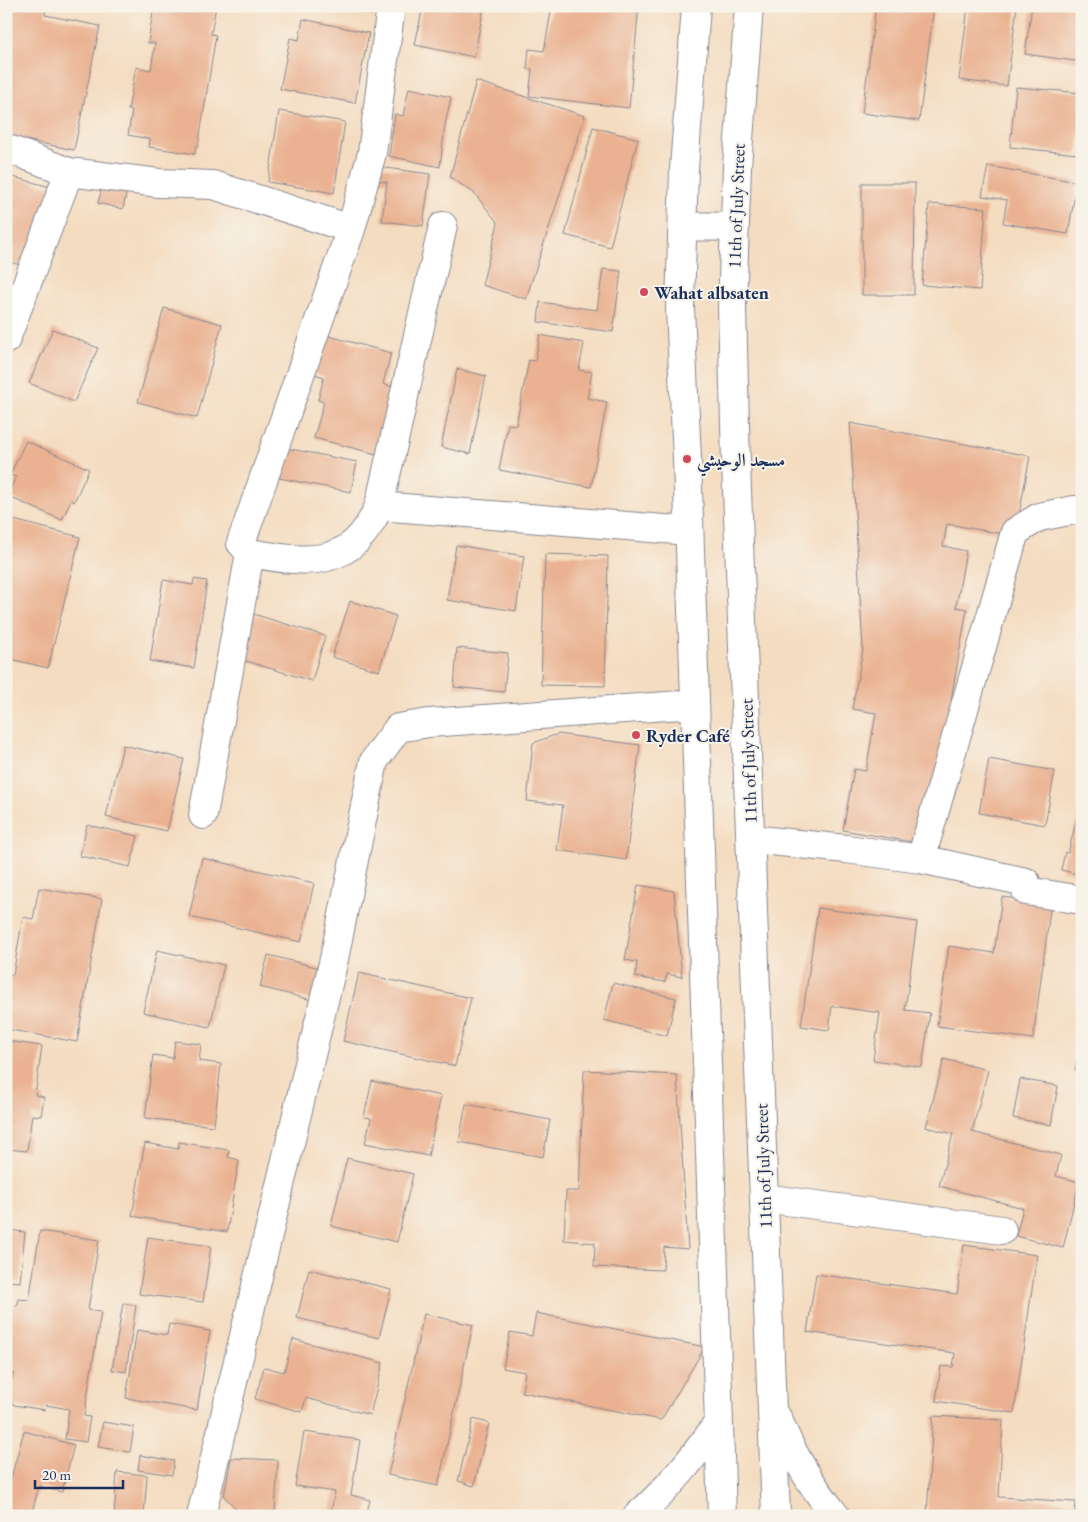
<svg xmlns="http://www.w3.org/2000/svg" width="1088" height="1522" font-family="'EB Garamond',Amiri,serif">
<style>
.building{fill:#eab292}
.lines{fill:none;stroke-linecap:round;stroke-linejoin:round}
.minor-casing{stroke:#88868f;stroke-width:30}
.highway-casing{stroke:#88868f;stroke-width:30}
.minor{stroke:#fff;stroke-width:28}
.highway{stroke:#fff;stroke-width:28}
.poi-dot{fill:#d1495b;stroke:#f7f3e8;stroke-width:2}
.labels{text-anchor:middle;dominant-baseline:central;stroke-width:4;stroke-linejoin:round;paint-order:stroke}
.street-label{font-size:18px;fill:#1b2f5e;stroke:#f7f3e8}
.poi-label{font-size:18px;font-weight:bold;fill:#1b2f5e;stroke:#f7f3e8;text-anchor:start}
</style>
<rect width="100%" height="100%" fill="#f7f3e8"/>
<filter id="ink" filterUnits="userSpaceOnUse"><feTurbulence type="fractalNoise" baseFrequency=".02" numOctaves="2"/><feDisplacementMap in="SourceGraphic" scale="10" xChannelSelector="R" yChannelSelector="G"/><feConvolveMatrix kernelMatrix="1 2 1 2 8 2 1 2 1" color-interpolation-filters="sRGB"/></filter>
<filter id="wash" filterUnits="userSpaceOnUse"><feTurbulence type="fractalNoise" baseFrequency=".0096" numOctaves="4" result="noise"/><feDisplacementMap in="SourceGraphic" scale="20" xChannelSelector="R" yChannelSelector="G"/><feGaussianBlur stdDeviation="1.12" result="paint"/><feColorMatrix in="noise" values="0 0 0 0 0 0 0 0 0 0 0 0 0 0 0 0 0 1.4 0 .05"/><feComposite in="paint" operator="in"/></filter>
<g filter="url(#wash)">
<rect width="100%" height="100%" fill="#f4dcc0"/>
<g id="blocks">
<!-- building -->
<path class="building" d="M 6,6 L 46,6 L 45,15 L 100,26 L 74,150 L 6,136 Z
M 154,6 L 216,6 L 211,34 L 216,35 L 198,147 L 196,146 L 195,154 L 149,147 L 150,139 L 128,135 L 132,110 L 128,110 L 136,67 L 151,70 L 155,43 L 148,43 Z
M 329,6 L 374,6 L 373,15 Z
M 423,6 L 484,7 L 474,57 L 415,45 Z
M 524,6 L 538,6 L 537,10 Z
M 552,6 L 639,6 L 629,108 L 529,96 L 532,69 L 527,69 L 529,49 L 544,51 Z
M 876,6 L 934,6 L 919,121 L 862,113 Z
M 968,6 L 1017,6 L 1007,86 L 959,80 Z
M 1032,6 L 1082,6 L 1082,62 L 1025,54 Z
M 303,19 L 369,33 L 355,103 L 280,89 L 290,38 L 299,40 Z
M 476,81 L 585,116 L 526,299 L 482,285 L 498,223 L 474,193 L 450,177 Z
M 1016,87 L 1082,93 L 1082,110 L 1077,154 L 1010,147 Z
M 409,88 L 451,97 L 445,125 L 440,167 L 389,156 L 395,114 L 403,116 Z
M 279,111 L 345,122 L 334,193 L 268,182 Z
M 593,127 L 638,139 L 610,247 L 565,235 Z
M 988,166 L 1077,182 L 1068,234 L 1003,223 L 1007,200 L 982,196 Z
M 379,167 L 430,174 L 423,226 L 382,221 L 387,182 L 377,181 Z
M 6,175 L 54,188 L 31,268 L 6,261 Z
M 862,183 L 915,183 L 914,295 L 862,295 Z
M 103,184 L 127,190 L 123,209 L 98,203 Z
M 929,204 L 986,208 L 980,290 L 922,285 Z
M 603,269 L 621,271 L 613,332 L 538,322 L 540,302 L 597,310 Z
M 164,308 L 222,324 L 197,418 L 138,402 Z
M 53,329 L 98,348 L 74,402 L 29,383 Z
M 322,334 L 391,353 L 383,384 L 402,390 L 384,456 L 314,438 L 324,402 L 318,400 L 324,377 L 311,373 Z
M 540,335 L 584,343 L 579,370 L 592,372 L 587,398 L 607,402 L 591,487 L 499,470 L 508,424 L 516,425 L 529,360 L 535,361 Z
M 457,369 L 486,376 L 470,454 L 441,447 Z
M 1081,413 L 1082,413 L 1082,434 L 1078,434 Z
M 850,423 L 1030,456 L 1015,536 L 947,524 L 943,546 L 966,551 L 956,607 L 967,609 L 951,700 L 962,702 L 924,844 L 843,830 L 854,769 L 866,771 L 876,713 L 852,709 L 863,649 Z
M 26,441 L 89,469 L 74,502 L 71,500 L 62,520 L 7,496 L 16,477 L 10,475 Z
M 285,448 L 357,462 L 351,492 L 279,478 Z
M 6,518 L 80,537 L 48,668 L 6,658 Z
M 456,545 L 524,556 L 516,611 L 447,600 Z
M 545,554 L 608,556 L 605,686 L 541,685 Z
M 194,579 L 207,581 L 194,668 L 150,661 L 163,580 L 193,585 Z
M 350,601 L 396,616 L 379,671 L 332,657 Z
M 250,613 L 325,636 L 312,681 L 236,658 Z
M 457,648 L 508,653 L 504,692 L 454,687 Z
M 558,734 L 640,745 L 626,860 L 557,850 L 563,805 L 527,801 L 533,743 Z
M 123,745 L 184,759 L 167,831 L 106,817 Z
M 989,759 L 1055,771 L 1045,825 L 979,813 Z
M 1078,814 L 1082,814 L 1082,875 L 1061,870 L 1065,852 L 1068,853 Z
M 87,825 L 138,836 L 130,867 L 80,856 Z
M 202,858 L 314,883 L 301,942 L 189,917 Z
M 638,885 L 674,891 L 682,977 L 667,974 L 665,982 L 635,977 L 637,962 L 625,960 Z
M 39,888 L 102,899 L 77,1042 L 6,1029 L 6,974 L 13,975 L 23,917 L 33,919 Z
M 1002,897 L 1051,903 L 1033,1039 L 937,1026 L 949,946 L 994,953 Z
M 818,908 L 917,922 L 905,1010 L 930,1013 L 922,1067 L 873,1060 L 880,1013 L 832,1006 L 829,1030 L 801,1026 Z
M 157,950 L 224,965 L 210,1027 L 143,1012 Z
M 268,955 L 324,969 L 316,1001 L 260,987 Z
M 359,973 L 471,998 L 455,1066 L 343,1041 Z
M 613,983 L 676,998 L 667,1036 L 604,1020 Z
M 1081,1037 L 1082,1038 L 1082,1072 L 1075,1070 Z
M 6,1041 L 42,1046 L 35,1095 L 44,1097 L 41,1116 L 32,1115 L 27,1151 L 6,1149 Z
M 175,1041 L 201,1044 L 199,1061 L 221,1064 L 214,1126 L 145,1118 L 153,1055 L 173,1058 Z
M 944,1059 L 988,1070 L 972,1132 L 1061,1155 L 1056,1176 L 1079,1182 L 1063,1248 L 1016,1236 L 1023,1208 L 939,1186 L 953,1134 L 926,1127 Z
M 584,1070 L 677,1075 L 688,1249 L 664,1247 L 663,1270 L 594,1267 L 595,1243 L 564,1240 L 566,1191 L 579,1191 Z
M 1020,1079 L 1058,1086 L 1051,1125 L 1013,1118 Z
M 372,1081 L 441,1096 L 428,1156 L 365,1143 L 371,1118 L 364,1117 Z
M 466,1104 L 550,1120 L 543,1157 L 459,1142 Z
M 179,1142 L 229,1150 L 228,1157 L 239,1160 L 227,1232 L 132,1216 L 145,1143 L 178,1149 Z
M 347,1158 L 413,1174 L 397,1242 L 331,1226 Z
M 6,1230 L 25,1232 L 20,1282 L 6,1281 Z
M 40,1231 L 99,1240 L 88,1310 L 101,1312 L 84,1416 L 90,1417 L 86,1442 L 65,1439 L 69,1409 L 46,1405 L 45,1410 L 14,1405 L 10,1398 L 8,1386 L 14,1374 L 6,1372 L 6,1316 L 8,1305 L 17,1306 L 19,1299 L 29,1300 Z
M 148,1237 L 211,1246 L 203,1302 L 139,1294 Z
M 964,1245 L 1037,1255 L 1014,1413 L 936,1401 L 941,1366 L 953,1367 L 955,1353 L 807,1332 L 816,1274 L 957,1294 Z
M 309,1269 L 391,1289 L 379,1338 L 297,1318 Z
M 1079,1277 L 1082,1277 L 1082,1322 L 1079,1322 Z
M 123,1303 L 136,1305 L 126,1372 L 112,1370 Z
M 536,1313 L 705,1347 L 661,1420 L 522,1392 L 525,1372 L 503,1368 L 510,1332 L 532,1336 Z
M 424,1314 L 473,1325 L 438,1486 L 388,1475 Z
M 169,1324 L 210,1331 L 197,1410 L 126,1398 L 137,1330 L 167,1335 Z
M 293,1339 L 383,1363 L 370,1415 L 306,1398 L 302,1412 L 255,1399 L 264,1367 L 284,1372 Z
M 933,1416 L 1003,1420 L 999,1497 L 1076,1502 L 1075,1516 L 927,1516 Z
M 473,1419 L 489,1423 L 474,1486 L 458,1481 Z
M 103,1422 L 134,1427 L 130,1452 L 98,1447 Z
M 24,1431 L 74,1445 L 62,1492 L 39,1486 L 31,1516 L 18,1516 L 6,1513 L 6,1496 Z
M 304,1432 L 360,1440 L 351,1495 L 370,1500 L 366,1516 L 330,1516 L 335,1492 L 295,1486 Z
M 140,1455 L 174,1461 L 172,1475 L 138,1470 Z
M 231,1458 L 278,1460 L 275,1512 L 238,1511 L 224,1496 Z
M 117,1472 L 147,1475 L 144,1516 L 114,1516 Z"/>
</g>
</g>
<g filter="url(#ink)">
<use href="#blocks" fill-opacity="0" stroke="#88868f" stroke-width="1"/>
<g class="lines">
<!-- minor casing -->
<g class="minor-casing">
<path id="minor" d="M 6,148 L 69,172 L 6,339
M 69,172 L 159,183 L 213,185 L 351,229
M 379,506 L 689,531
M 250,553 C 307,563 352,570 379,506 L 443,226
M 203,815 L 250,553 L 241,543 L 351,229 L 372,153 L 391,6
M 751,839 L 846,849 L 921,859 L 1026,882 L 1026,891 L 1082,900
M 921,859 L 1015,532 L 1039,517 L 1074,510 L 1082,511
M 764,1198 L 1002,1230
M 201,1516 L 334,959 L 374,761 L 398,728 L 429,723 L 695,704"/>
</g>
<!-- highway casing -->
<g class="highway-casing">
<path id="highway" d="M 696,6 L 684,169 L 680,308 L 687,459 L 722,1516
M 749,6 L 737,166 L 732,307 L 736,463 L 776,1516
M 683,226 L 735,227
M 778,1419 C 792,1455 812,1486 836,1516
M 637,1516 C 669,1489 694,1457 718,1423"/>
</g>
<!-- minor -->
<use href="#minor" class="minor"/>
<!-- highway -->
<use href="#highway" class="highway"/>
</g>
</g>
<!-- markers -->
<g class="poi-dot">
<circle cx="644" cy="292" r="5"/>
<circle cx="687" cy="459" r="5"/>
<circle cx="636" cy="735" r="5"/>
</g>
<g class="labels">
<!-- street labels -->
<g class="street-label">
<text transform="translate(736 206) rotate(-88)">11th of July Street</text>
<text transform="translate(748 761) rotate(-92)">11th of July Street</text>
<text transform="translate(763 1166) rotate(-92)">11th of July Street</text>
</g>
<!-- poi labels -->
<g class="poi-label">
<text x="654" y="292">Wahat albsaten</text>
<text x="697" y="459">مسجد الوحيشي</text>
<text x="646" y="735">Ryder Café</text>
</g>
</g>
<!-- margin -->
<rect width="1088" height="1522" fill="none" stroke="#f7f3e8" stroke-width="25"/>
<!-- scale -->
<path d="M35 1480v8h88v-8" fill="none" stroke="#1b2f5e" stroke-width="2.5"/>
<text x="42" y="1480" font-size="15" fill="#1b2f5e" stroke="#f7f3e8" stroke-width="4" paint-order="stroke">20 m</text>
</svg>
